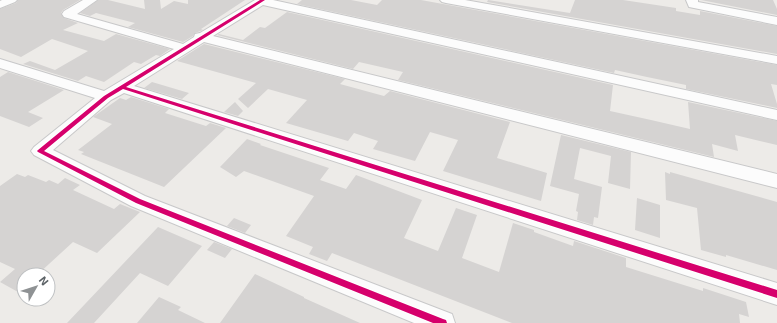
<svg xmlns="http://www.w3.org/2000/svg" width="777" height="323" font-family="'Exo 2',sans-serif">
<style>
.building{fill:#d5d3d2}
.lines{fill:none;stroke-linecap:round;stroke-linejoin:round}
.street-casing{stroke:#c8c8c9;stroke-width:2}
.street{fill:#fcfcfc;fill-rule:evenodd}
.cycleway-casing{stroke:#fff;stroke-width:2}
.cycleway{fill:#d6006c;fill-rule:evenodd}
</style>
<rect width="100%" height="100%" fill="#edebe8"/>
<!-- building -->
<path class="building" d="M 18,0 L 80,0 L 63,10 L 61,13 L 64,18 L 78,23 L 63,30 L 104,41 L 116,34 L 170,49 L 160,56 L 156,55 L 141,64 L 134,62 L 104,82 L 86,76 L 78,81 L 23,64 L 30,61 L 55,70 L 88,51 L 52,39 L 21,57 L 0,49 L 0,9 L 16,3 Z
M 98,0 L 108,0 L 145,9 L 144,0 L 160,0 L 161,9 L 174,1 L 188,4 L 188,0 L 245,0 L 201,29 L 203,30 L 195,33 L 193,36 L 183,42 L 128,27 L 135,23 L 96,13 L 90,16 L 80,13 Z
M 302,0 L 351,0 L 377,5 L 382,0 L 421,0 L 777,65 L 777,85 L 771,84 L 777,104 L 777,108 L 686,89 L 686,85 L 647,77 L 615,70 L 614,73 L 297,4 Z
M 488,0 L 570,13 L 575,0 L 623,0 L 676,8 L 676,11 L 700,15 L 700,11 L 777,26 L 777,54 L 487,2 Z
M 701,0 L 773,0 L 777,9 L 777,15 Z
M 287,12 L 613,85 L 610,111 L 651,120 L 690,129 L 688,102 L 777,121 L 777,145 L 735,135 L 738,151 L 712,144 L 714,157 L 398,80 L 403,72 L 359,62 L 353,69 L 217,35 L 219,34 L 243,40 L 260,27 L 265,28 Z
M 204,44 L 345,79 L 340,84 L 384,96 L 390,91 L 510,122 L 497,158 L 547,173 L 541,201 L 443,171 L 458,140 L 430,132 L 415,161 L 373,149 L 378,141 L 354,133 L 348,141 L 286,123 L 307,100 L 268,89 L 248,108 L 238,99 L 256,83 L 177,61 Z
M 8,72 L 64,90 L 28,112 L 43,118 L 29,127 L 0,116 L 0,77 Z
M 152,82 L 189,93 L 182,99 L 144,88 Z
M 131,97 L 169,109 L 165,113 L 206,126 L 210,123 L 226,128 L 164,187 L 81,154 L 84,152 L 78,150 L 112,124 L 93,117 L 120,98 L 126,100 Z
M 235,102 L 243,111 L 238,116 L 224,112 Z
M 561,135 L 631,152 L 630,189 L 608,183 L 611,156 L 580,148 L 574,179 L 602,187 L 598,218 L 594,217 L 593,225 L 577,220 L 578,212 L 576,211 L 579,194 L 550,186 Z
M 247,139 L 261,144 L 260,145 L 329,168 L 320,180 L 346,189 L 356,175 L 422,200 L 404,238 L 438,251 L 456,208 L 477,215 L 462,258 L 499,272 L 513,223 L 534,230 L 534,232 L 573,246 L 574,241 L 626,258 L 626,267 L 703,291 L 703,288 L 746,302 L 749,317 L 739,314 L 740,323 L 512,323 L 332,253 L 327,261 L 309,254 L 313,247 L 286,236 L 314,196 L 244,171 L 236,177 L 220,167 Z
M 665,172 L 670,174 L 670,172 L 777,202 L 777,270 L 726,255 L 726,257 L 701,250 L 697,208 L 666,200 Z
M 17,174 L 25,177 L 28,175 L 46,182 L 49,180 L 58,184 L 65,178 L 80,185 L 73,190 L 114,209 L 120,204 L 140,212 L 97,253 L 73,242 L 37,275 L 24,275 L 24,287 L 18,292 L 0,282 L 15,269 L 0,262 L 0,186 Z
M 637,198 L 660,205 L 660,238 L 635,230 Z
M 234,218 L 251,225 L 245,233 L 227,226 Z
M 158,227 L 202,246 L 168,286 L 140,273 L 94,323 L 67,323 Z
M 214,242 L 232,249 L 225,258 L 207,250 Z
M 255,274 L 304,297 L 304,298 L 360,323 L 220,323 Z
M 159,297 L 181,307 L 178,310 L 205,323 L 137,323 Z"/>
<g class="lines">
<!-- street casing -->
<g class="street-casing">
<path id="street" d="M 2,0 L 17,0 L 15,2 L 0,8 L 0,1 Z
M 83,0 L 97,0 L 77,14 L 183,44 L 194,37 L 195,34 L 200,33 L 255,0 L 273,0 L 777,110 L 777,120 L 263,5 L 213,36 L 777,174 L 777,188 L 204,42 L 134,86 L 777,283 L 777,305 L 124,93 L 111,100 L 53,150 L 145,196 L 452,314 L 455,323 L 414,323 L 131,206 L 34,155 L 31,151 L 34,147 L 95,98 L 0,68 L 0,59 L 104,91 L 174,49 L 64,17 L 62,14 L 64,11 Z
M 440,0 L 465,0 L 777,56 L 777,64 L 446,3 L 442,2 Z
M 686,0 L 698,0 L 698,2 L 777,17 L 777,25 L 689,7 Z"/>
</g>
<!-- street -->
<use href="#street" class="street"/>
<!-- cycleway casing -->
<g class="cycleway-casing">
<path id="cycleway" d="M 260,0 L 265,0 L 126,87 L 777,290 L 777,298 L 123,89 L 108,98 L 44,151 L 140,199 L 443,319 L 446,320 L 447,323 L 433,323 L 136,203 L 38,152 L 37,151 L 38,150 L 104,96 Z"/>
</g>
<!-- cycleway -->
<use href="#cycleway" class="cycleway"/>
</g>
<!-- north arrow -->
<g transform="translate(36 287) rotate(51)"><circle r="19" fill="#ffffff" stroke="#bec0c2"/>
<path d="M0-3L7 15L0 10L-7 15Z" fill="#8f9294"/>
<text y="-6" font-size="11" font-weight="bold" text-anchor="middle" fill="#5c6266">N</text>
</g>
</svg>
